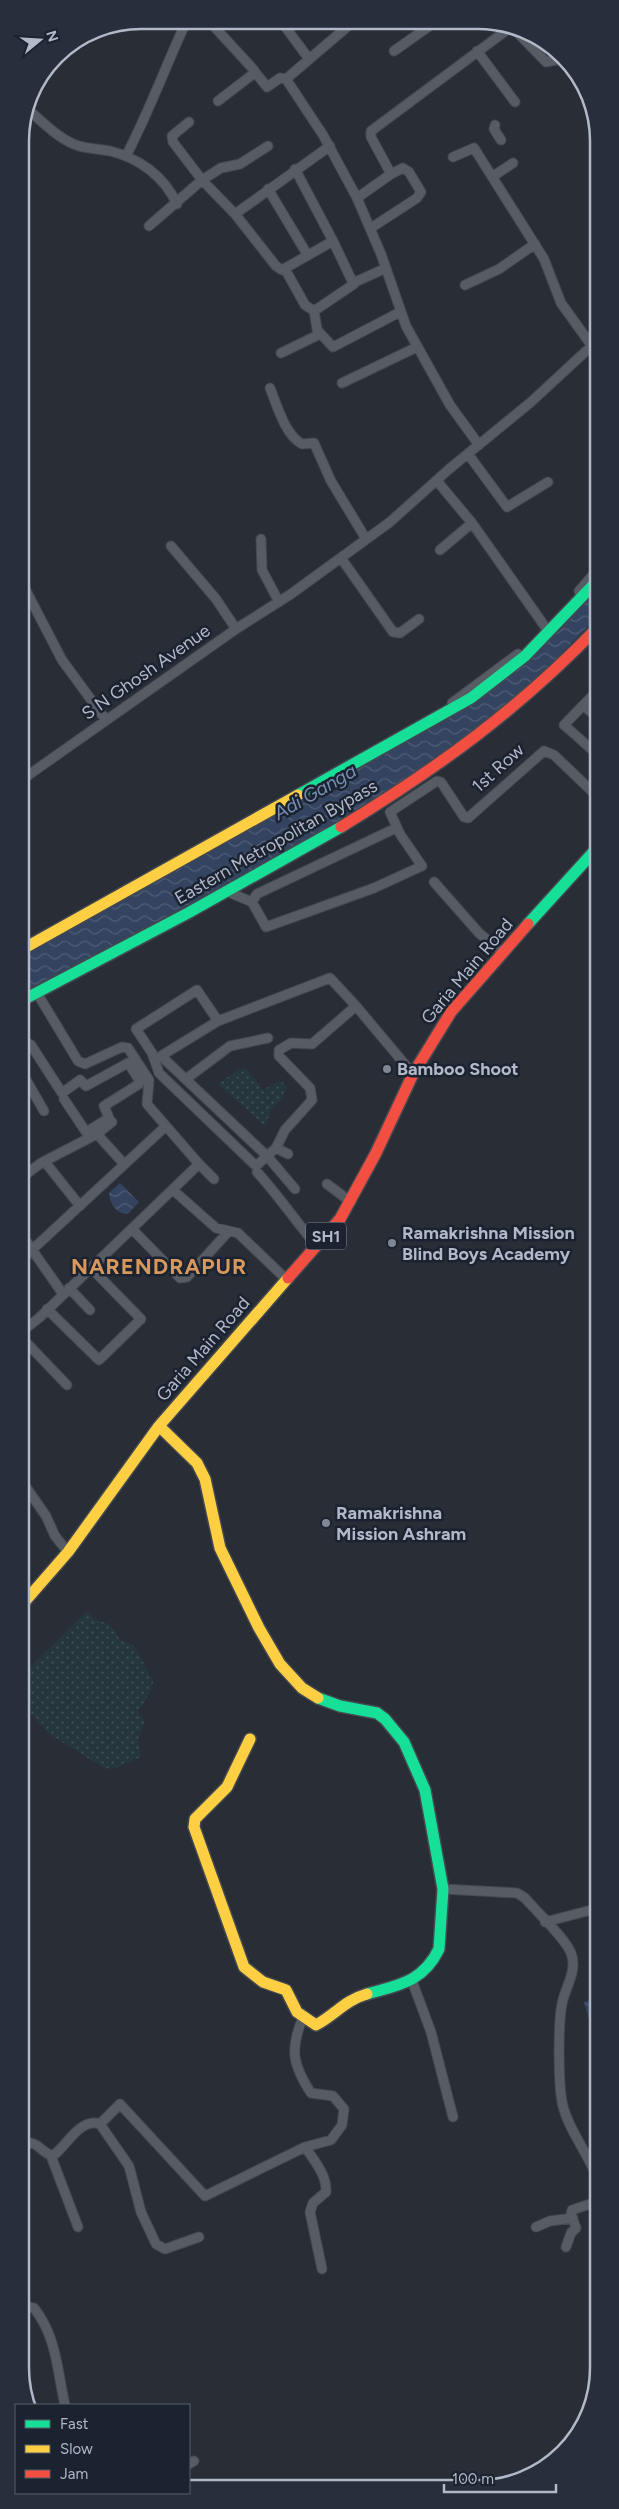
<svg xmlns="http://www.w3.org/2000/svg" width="619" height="2509" font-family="Figtree,sans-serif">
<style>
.park{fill:url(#park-dots)}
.water{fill:url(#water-waves)}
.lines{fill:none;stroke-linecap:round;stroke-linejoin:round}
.street-casing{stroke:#44484f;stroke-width:11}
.fast-casing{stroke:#44484f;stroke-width:14}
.slow-casing{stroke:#44484f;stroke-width:14}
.jam-casing{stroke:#44484f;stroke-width:14}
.street{stroke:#575c64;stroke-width:9}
.fast{stroke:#16e098;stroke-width:11}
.slow{stroke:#ffcf43;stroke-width:11}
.jam{stroke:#f24e42;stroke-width:11}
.poi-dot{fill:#818895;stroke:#1b2331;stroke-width:2}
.labels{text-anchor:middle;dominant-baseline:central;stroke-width:5;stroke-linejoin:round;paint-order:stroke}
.shield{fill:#1b2331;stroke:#848c9b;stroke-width:1}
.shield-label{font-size:16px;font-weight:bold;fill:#b1b9c8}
.street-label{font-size:18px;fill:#b1b9c8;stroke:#1b2331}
.poi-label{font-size:18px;font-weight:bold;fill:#b1b9c8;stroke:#1b2331;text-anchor:start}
.water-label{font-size:19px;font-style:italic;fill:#778eb2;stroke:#1b2331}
.district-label{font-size:22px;font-weight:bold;letter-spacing:1px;fill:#d8985b;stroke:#1b2331}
.rim{fill:none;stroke:#b1b9c8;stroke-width:2.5}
</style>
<defs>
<pattern id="park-dots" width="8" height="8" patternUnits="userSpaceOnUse" patternTransform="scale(1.25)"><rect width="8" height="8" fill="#25373c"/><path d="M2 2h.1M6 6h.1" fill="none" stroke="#425257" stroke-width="1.8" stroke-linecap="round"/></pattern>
<pattern id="water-waves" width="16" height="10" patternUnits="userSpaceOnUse" patternTransform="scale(1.25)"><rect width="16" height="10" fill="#344460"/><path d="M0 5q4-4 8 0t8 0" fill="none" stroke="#4f5d75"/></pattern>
</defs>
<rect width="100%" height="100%" fill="#282d36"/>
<!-- park -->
<path class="park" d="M 246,1068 L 263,1090 L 279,1081 L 284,1083 L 287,1088 L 280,1101 L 271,1109 L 265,1126 L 218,1084 L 237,1071 Z
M 87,1611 L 92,1618 L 111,1625 L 120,1640 L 134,1645 L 153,1681 L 152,1689 L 138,1712 L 145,1721 L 138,1739 L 141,1757 L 113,1769 L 104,1768 L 49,1734 L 21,1702 L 21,1676 Z"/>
<!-- water -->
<path class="water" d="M 598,587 L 598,616 L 518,698 L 420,773 L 284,853 L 117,945 L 21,993 L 21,957 L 420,734 L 510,674 L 559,631 Z
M 120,1183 L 139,1202 L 128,1214 C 116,1214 110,1204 109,1193 Z
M 599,1997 L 599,2042 L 596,2043 L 584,2002 Z"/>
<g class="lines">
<!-- street casing -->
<g class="street-casing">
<path id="street" d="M 208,20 L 254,70 L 253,74 L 218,101
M 281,21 L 309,59
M 514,29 L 546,62 L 565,58
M 394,51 L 435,22
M 477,51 L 515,102
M 57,55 L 64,54 L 85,36
M 255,72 L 267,87 L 280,78 L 286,79 L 323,135 L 357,198 L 381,254 L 406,326 L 450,405 L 479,445
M 286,79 L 354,21
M 26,108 C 42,121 59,140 79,146 C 89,149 100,149 110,151 C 139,158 164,176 177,204
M 189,122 L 172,136 L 173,142 L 202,180 L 235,214
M 495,125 L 494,129 L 501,140
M 126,156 C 149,112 166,65 187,20
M 453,157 L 474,148 L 544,259 L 561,303 L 592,346
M 295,169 L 333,241 L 282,270 L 276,266 L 235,214 L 330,146
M 391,174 L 371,137 L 371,131 L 511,27
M 492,177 L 513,163
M 268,189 L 307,254
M 357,198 L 391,174 L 403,168 L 409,172 L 421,192 L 417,198 L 371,228
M 149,226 L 202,180 L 221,168 L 240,164 L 268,146
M 333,241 L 353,283 L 386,268
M 285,269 L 305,305 L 314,311
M 465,285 L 499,269 L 535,244
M 319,332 L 333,347 L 400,312
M 281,353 L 318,335 L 314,311 L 354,284
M 342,383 L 417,347
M 270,388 C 277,405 285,435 302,444 L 314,443 L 331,481 L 366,539
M 468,454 L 507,507 L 548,482
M 437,481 L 472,523 L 546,628
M 261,539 L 262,570 L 279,602
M 171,546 L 216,599 L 236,629
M 440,550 L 472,523
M 341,558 L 393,632 L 400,633 L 419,619
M 20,579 L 62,660 L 106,720
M 579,591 L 598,569
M 598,690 L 564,725 L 598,755
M 452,703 L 518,654
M 584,706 L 598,718
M 20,781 L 236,629 L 291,594 L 390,522 L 448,470 L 531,402 L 598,340
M 396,828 L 257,894 L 252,902 L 266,927 L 374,888 L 422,866 L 400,834 L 390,812 L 437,781 L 441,782 L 464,817 L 468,818 L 544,751 L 554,755 L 598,797
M 434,882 L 479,933 L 502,952
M 226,891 L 252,902
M 37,993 L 78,1061 L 85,1064 L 122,1047 L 128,1048 L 149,1080 L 147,1104 L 166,1126
M 356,1006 L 413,1074
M 218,1021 L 161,1056 L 267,1156 L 295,1189
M 21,1047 L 27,1043 L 31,1045 L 62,1093 L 80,1080 L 86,1086 L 128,1063 L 140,1081 L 139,1084 L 104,1106 L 109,1118 L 88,1131 L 86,1132 L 64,1099
M 21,1071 L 44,1111
M 186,1079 L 230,1046 L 268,1038
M 112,1122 L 97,1134 L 124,1164
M 276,1148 L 285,1130 L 312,1100 L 310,1088 L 279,1056 L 279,1050 L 291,1043 L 312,1044 L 356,1006 L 330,978 L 218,1021 L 197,990 L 136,1029 L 152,1053 L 159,1073 L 256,1166 L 276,1148 L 288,1154
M 45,1162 L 80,1206
M 199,1164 L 214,1179
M 257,1172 C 279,1196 296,1222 317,1246
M 21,1178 L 41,1163 L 97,1134
M 327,1184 L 351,1202
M 173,1190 L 216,1228 L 238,1233 L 287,1280
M 133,1230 L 180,1278 L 187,1277 L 228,1232
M 21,1234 L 63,1294
M 21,1260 L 166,1126 L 199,1164 L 39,1318 L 21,1332
M 69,1288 L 90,1310
M 47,1309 L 99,1360 L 141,1319 L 91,1268
M 21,1337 L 67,1385
M 21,1355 L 31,1347
M 21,1480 L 46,1516 L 55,1536 L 68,1552
M 443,1889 L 517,1893 L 525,1898 C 536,1911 566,1939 571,1953 C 578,1971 565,1987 562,2004 C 558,2023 558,2088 563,2106 C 569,2131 590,2156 599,2182
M 545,1922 L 599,1908
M 412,1981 L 431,2032 L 453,2117
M 100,2124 L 120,2104 L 205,2196 L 305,2147 L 331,2140 L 342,2125 L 344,2109 L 333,2096 L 311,2093 C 292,2064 290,2049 303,2017
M 21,2145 C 39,2137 41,2156 54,2155 C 67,2145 81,2117 100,2124 L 129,2166 L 141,2212 L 156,2244 L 165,2249 L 199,2237
M 305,2147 C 314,2160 327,2175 326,2192 L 313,2203 L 310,2212 L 322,2269
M 51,2156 L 78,2227
M 536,2227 L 550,2221 L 573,2218
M 566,2247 L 571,2233 L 576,2228 L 571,2214 L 572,2210 L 599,2201
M 21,2306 L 34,2308 C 57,2337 57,2371 65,2405
M 189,2464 L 194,2461"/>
</g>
<!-- fast casing -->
<g class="fast-casing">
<path id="fast" d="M 298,795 L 471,698 L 525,656 L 598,580
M 528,924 L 598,847
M 21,1001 L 188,913 L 341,827
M 318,1698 L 340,1706 L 377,1713 L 385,1719 L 404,1742 L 425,1790 L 443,1889 L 439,1949 C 423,1982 399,1985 367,1994"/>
</g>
<!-- slow casing -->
<g class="slow-casing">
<path id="slow" d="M 21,950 L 298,795
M 159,1426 L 197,1463 L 205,1479 L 220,1548 L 259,1628 L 280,1664 L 302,1688 L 318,1698
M 21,1606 L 68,1552 L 159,1426 L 288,1278
M 250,1739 L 227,1787 L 195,1819 L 194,1827 L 244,1967 L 263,1982 L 286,1990 L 297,2012 L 316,2025 C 335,2015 345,2000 367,1994"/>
</g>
<!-- jam casing -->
<g class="jam-casing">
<path id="jam" d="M 341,827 C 439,767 518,710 598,627
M 288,1278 L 340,1219 L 376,1153 L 413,1074 L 451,1012 L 528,924"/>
</g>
<!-- street -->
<use href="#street" class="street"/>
<!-- fast -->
<use href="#fast" class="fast"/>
<!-- slow -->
<use href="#slow" class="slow"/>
<!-- jam -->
<use href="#jam" class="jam"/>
</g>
<!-- markers -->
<g class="poi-dot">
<circle cx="387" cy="1069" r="5"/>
<circle cx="392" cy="1243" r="5"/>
<circle cx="326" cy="1523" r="5"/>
</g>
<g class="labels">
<!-- shield labels -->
<rect class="shield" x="306" y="1222.5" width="40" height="27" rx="4"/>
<g class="shield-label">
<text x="326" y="1236">SH1</text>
</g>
<!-- street labels -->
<g class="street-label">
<text transform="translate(146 672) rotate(-35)">S N Ghosh Avenue</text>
<text transform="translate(498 768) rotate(-42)">1st Row</text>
<text transform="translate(276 842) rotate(-30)">Eastern Metropolitan Bypass</text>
<text transform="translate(467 971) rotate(-50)">Garia Main Road</text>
<text transform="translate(203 1349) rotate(-49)">Garia Main Road</text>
</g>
<!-- poi labels -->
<g class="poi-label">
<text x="397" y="1069">Bamboo Shoot</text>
<text x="402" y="1233">Ramakrishna Mission<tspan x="402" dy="21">Blind Boys Academy</tspan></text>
<text x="336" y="1513">Ramakrishna<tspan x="336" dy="21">Mission Ashram</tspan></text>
</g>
<!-- water labels -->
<g class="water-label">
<text transform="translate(315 792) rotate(-30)">Adi Ganga</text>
</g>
<!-- district labels -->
<g class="district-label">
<text x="159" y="1266">NARENDRAPUR</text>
</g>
</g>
<!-- crop -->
<path d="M0 0H619V2509H0ZM141 29H478A112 112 0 0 1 590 141V2368A112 112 0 0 1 478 2480H141A112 112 0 0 1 29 2368V141A112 112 0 0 1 141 29Z" fill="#272f3d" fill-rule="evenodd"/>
<path class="rim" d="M141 29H478A112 112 0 0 1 590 141V2368A112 112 0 0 1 478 2480H141A112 112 0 0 1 29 2368V141A112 112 0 0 1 141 29Z"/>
<!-- legend -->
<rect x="15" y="2404" width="175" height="90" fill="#1b2331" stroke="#575f6d"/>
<rect x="25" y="2420" width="25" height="8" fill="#16e098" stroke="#575f6d"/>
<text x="60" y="2429" font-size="15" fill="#b1b9c8">Fast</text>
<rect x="25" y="2445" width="25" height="8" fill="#ffcf43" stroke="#575f6d"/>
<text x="60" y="2454" font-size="15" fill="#b1b9c8">Slow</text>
<rect x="25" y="2470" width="25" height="8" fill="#f24e42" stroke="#575f6d"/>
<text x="60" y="2479" font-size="15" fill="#b1b9c8">Jam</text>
<!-- north arrow -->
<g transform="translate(40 40) rotate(72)" stroke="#1b2331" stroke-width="4" paint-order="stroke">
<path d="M0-4L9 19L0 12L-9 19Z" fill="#b1b9c8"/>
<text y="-8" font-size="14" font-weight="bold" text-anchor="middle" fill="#b1b9c8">N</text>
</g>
<!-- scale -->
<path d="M444 2484v8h112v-8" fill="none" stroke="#b1b9c8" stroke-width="2.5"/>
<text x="452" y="2484" font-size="15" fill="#b1b9c8" stroke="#1b2331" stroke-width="4" paint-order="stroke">100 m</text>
</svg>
